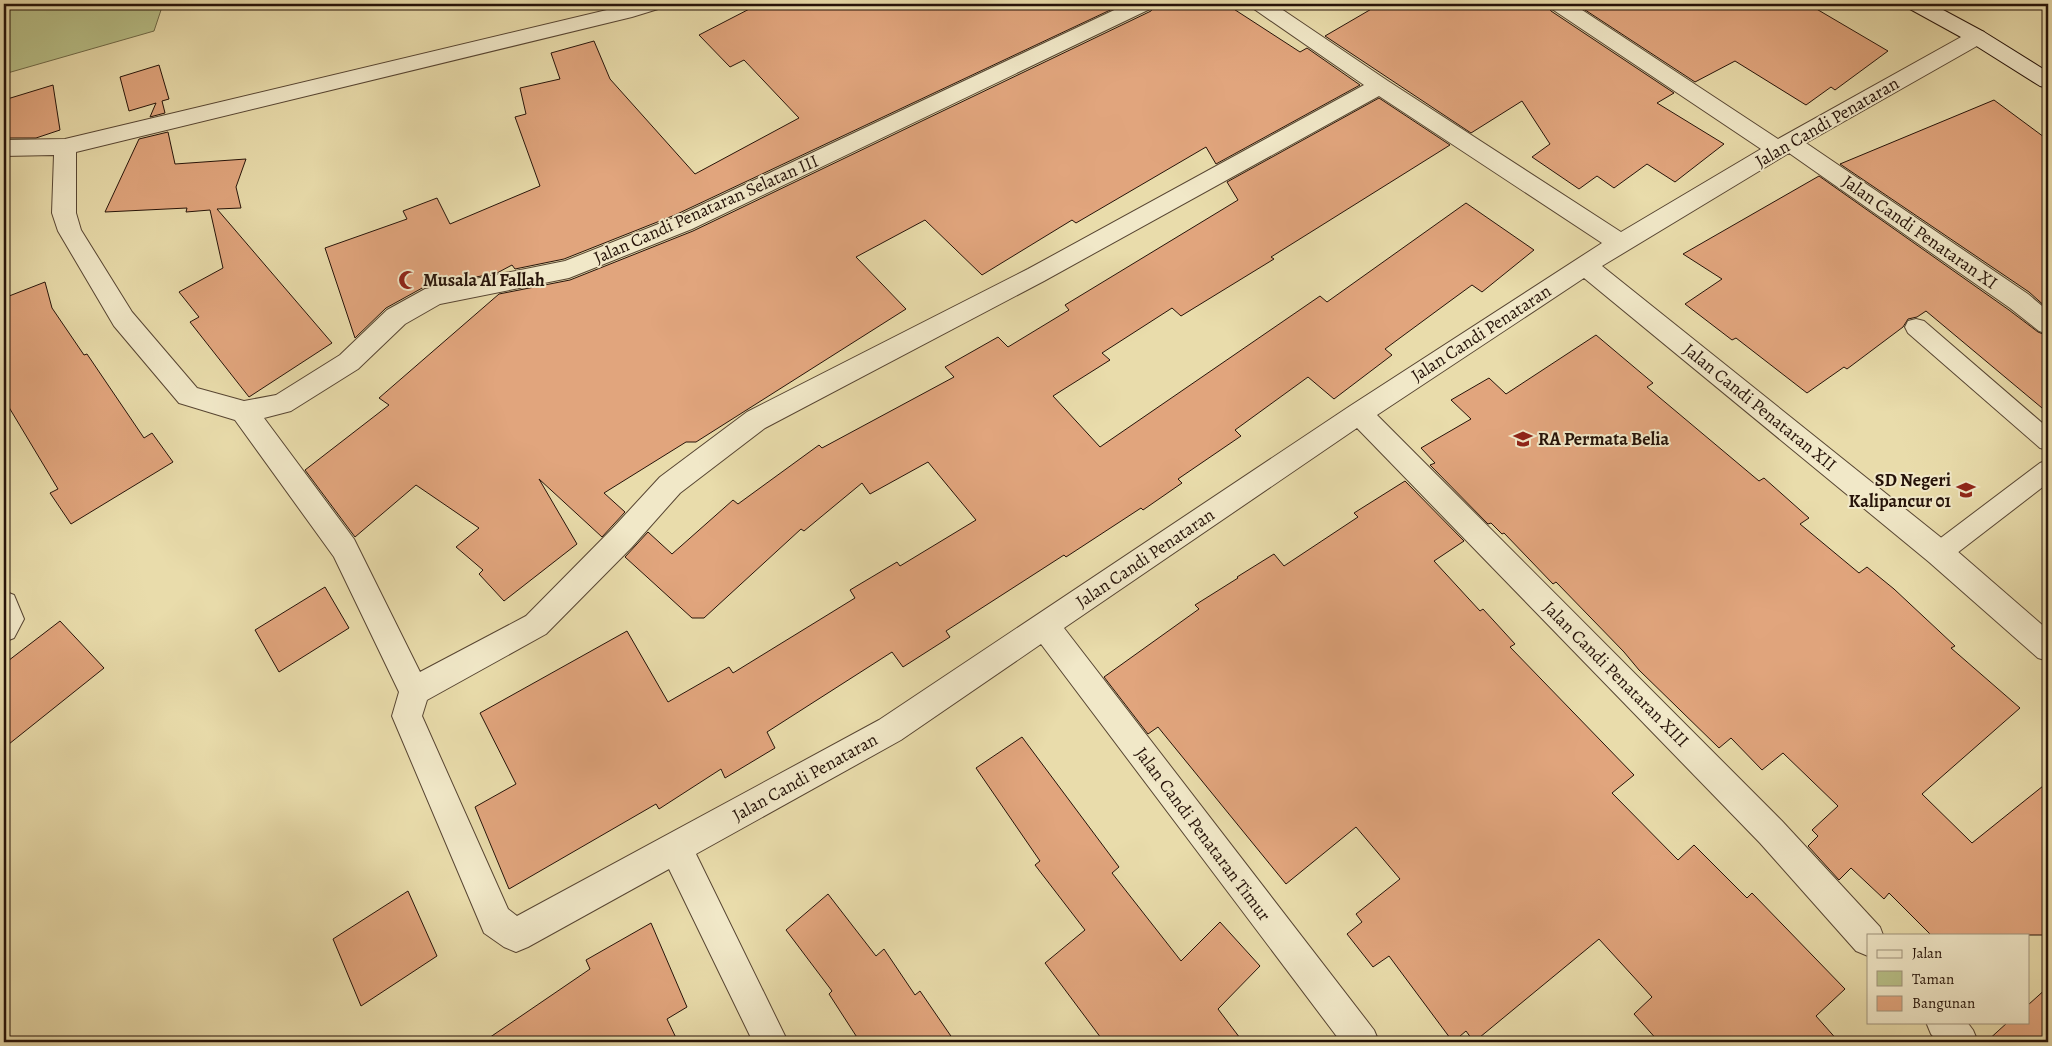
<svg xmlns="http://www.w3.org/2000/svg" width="2052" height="1046" font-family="Alegreya,serif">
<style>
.green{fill:#b8c088;stroke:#6f6a48}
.building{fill:#e1a57d;stroke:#261309}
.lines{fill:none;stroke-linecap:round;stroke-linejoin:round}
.lane-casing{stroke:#574532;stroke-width:2}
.street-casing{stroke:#574532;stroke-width:2}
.secondary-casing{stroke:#261309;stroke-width:2}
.lane{fill:#f1e8c8;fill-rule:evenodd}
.street{fill:#f1e8c8;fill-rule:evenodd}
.secondary{fill:#f1e8c8;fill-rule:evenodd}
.labels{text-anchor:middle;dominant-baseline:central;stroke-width:4;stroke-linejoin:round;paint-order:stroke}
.street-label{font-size:18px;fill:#261309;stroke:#f1e8c8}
.poi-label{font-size:18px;font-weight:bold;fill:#261309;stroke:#f1e8c8;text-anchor:start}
</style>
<rect width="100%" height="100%" fill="#e9dcab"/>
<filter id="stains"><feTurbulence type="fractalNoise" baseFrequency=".004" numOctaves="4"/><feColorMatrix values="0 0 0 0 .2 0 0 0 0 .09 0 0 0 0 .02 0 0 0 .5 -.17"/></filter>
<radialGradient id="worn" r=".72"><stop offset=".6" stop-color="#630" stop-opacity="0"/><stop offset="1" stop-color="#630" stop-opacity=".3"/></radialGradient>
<!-- green -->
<path class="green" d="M 4,4 L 163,4 L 154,31 L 4,74 Z"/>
<!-- building -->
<path class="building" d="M 759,4 L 1123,4 L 675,215 L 564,259 L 515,269 L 512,265 L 497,273 L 424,287 L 386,308 L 355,338 L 325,248 L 407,219 L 403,211 L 437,198 L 450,224 L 540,186 L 515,117 L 526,114 L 520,88 L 560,79 L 551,53 L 594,41 L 610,79 L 695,174 L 799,118 L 744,60 L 730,67 L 699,35 Z
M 1155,4 L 1226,4 L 1300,52 L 1307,48 L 1360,85 L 1216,164 L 1206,147 L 1076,223 L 1072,220 L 982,275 L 925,220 L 856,257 L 906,309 L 696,442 L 686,442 L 604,493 L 625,512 L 602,537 L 539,479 L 577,544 L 504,601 L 479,574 L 483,570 L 456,547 L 479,528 L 416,485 L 355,537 L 305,470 L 389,405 L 379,398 L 499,294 L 570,280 L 693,231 L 1151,11 Z
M 1380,4 L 1547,4 L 1551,11 L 1674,93 L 1657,103 L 1724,144 L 1675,182 L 1647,164 L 1614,188 L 1597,176 L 1579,189 L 1532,157 L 1550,144 L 1522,101 L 1471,133 L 1325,36 Z
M 1576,4 L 1808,4 L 1888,51 L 1835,90 L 1831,87 L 1806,105 L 1735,61 L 1695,82 Z
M 159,65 L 169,99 L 162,101 L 165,113 L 150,117 L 156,103 L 129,111 L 120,77 Z
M 53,85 L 60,130 L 36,138 L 4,138 L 4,100 Z
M 1379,98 L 1450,145 L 1271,257 L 1274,259 L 1181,316 L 1172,308 L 1102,353 L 1110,360 L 1053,396 L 1100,447 L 1320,296 L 1327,302 L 1466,203 L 1534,250 L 1482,292 L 1472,285 L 1446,304 L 1385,349 L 1392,355 L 1334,399 L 1308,377 L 1235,430 L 1241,436 L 1178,479 L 1182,483 L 1143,510 L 1141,508 L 1066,557 L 1064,555 L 946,631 L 950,637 L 903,667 L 892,652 L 767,732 L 775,748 L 725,778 L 721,769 L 659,809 L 656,804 L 509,889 L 475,807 L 516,784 L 480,713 L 627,631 L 668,702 L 729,667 L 733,673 L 855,598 L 850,590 L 897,562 L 900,566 L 976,520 L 928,462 L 870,494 L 862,483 L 804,531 L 801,529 L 704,618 L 692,618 L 625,557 L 648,532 L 672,554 L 733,500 L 738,504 L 819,445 L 822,448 L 954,377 L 945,367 L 998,337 L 1008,347 L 1069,310 L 1065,305 L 1238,200 L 1227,182 Z
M 1994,100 L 2048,140 L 2048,309 L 2029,292 L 1840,164 Z
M 168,132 L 175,164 L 246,159 L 236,187 L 241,208 L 217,209 L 332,343 L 249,397 L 190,322 L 199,317 L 179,292 L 223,268 L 210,210 L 186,212 L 187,208 L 105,212 L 139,139 Z
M 1819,176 L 2009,310 L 2038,332 L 2048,336 L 2048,413 L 1926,311 L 1917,317 L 1908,319 L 1903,327 L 1847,369 L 1844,367 L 1807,393 L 1736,338 L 1732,340 L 1685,304 L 1722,279 L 1683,254 Z
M 45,282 L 52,308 L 84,355 L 87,354 L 144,438 L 152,433 L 173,462 L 71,524 L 50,493 L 58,489 L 4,399 L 4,298 Z
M 1596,335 L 1653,383 L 1647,387 L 1759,481 L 1764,478 L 1809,518 L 1800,524 L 1859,573 L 1867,567 L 1894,589 L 1955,646 L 1951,648 L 2020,708 L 1922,794 L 1972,843 L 2048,782 L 2048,935 L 1931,935 L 1889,893 L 1884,899 L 1851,868 L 1839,880 L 1808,846 L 1818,836 L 1812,830 L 1838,806 L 1783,753 L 1762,770 L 1731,738 L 1719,748 L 1639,670 L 1624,652 L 1556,582 L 1553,584 L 1504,533 L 1502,534 L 1491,523 L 1488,524 L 1430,465 L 1435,463 L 1421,448 L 1471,419 L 1451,400 L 1489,378 L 1506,394 Z
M 1405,481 L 1464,541 L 1434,561 L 1480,611 L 1483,609 L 1515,644 L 1510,647 L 1634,775 L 1612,793 L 1678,860 L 1694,845 L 1747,898 L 1752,893 L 1845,989 L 1816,1016 L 1839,1042 L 1659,1042 L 1634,1014 L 1652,997 L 1599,939 L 1474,1042 L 1466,1031 L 1453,1042 L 1389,956 L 1373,967 L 1347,934 L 1362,922 L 1356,914 L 1400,879 L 1356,827 L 1286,884 L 1158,727 L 1148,734 L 1104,677 L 1199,609 L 1195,605 L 1238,578 L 1237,577 L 1274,554 L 1284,566 L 1358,517 L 1354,513 Z
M 325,587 L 349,628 L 279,672 L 255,630 Z
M 60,621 L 104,668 L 4,748 L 4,664 Z
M 1022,737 L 1119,867 L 1112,873 L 1181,961 L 1220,922 L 1260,966 L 1218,1009 L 1243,1042 L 1104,1042 L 1045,963 L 1085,930 L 1035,865 L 1040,861 L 976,768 Z
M 408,891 L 437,956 L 361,1006 L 333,939 Z
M 828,894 L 876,956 L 884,949 L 915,995 L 920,991 L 955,1042 L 860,1042 L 829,994 L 832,991 L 786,930 Z
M 651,923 L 687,1007 L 667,1019 L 678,1042 L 483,1042 L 590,969 L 586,960 Z
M 2048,987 L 2048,1042 L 1986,1042 L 2008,1022 L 2028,1022 L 2028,1005 Z"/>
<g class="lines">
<!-- lane casing -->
<g class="lane-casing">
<path id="lane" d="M 1916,319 L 1924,321 L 2048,428 L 2048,450 L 2040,448 L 1908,333 L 1905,327 L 1908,321 Z
M 2048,460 L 2048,483 L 1948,560 L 1939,564 L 1930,560 L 1927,553 L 1930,546 L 2040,463 Z"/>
</g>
<!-- street casing -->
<g class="street-casing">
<path id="street" d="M 632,4 L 661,4 L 658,9 L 632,17 L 76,152 L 76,213 L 81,230 L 132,312 L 197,388 L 244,401 L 276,395 L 340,355 L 387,310 L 425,289 L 565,261 L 676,217 L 1127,4 L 1153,4 L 1150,9 L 692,229 L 569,278 L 440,304 L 405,324 L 358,369 L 291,411 L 264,418 L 354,539 L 420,672 L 526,616 L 612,529 L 660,477 L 747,412 L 1028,269 L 1364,85 L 1254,9 L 1251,4 L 1274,4 L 1388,81 L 1621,232 L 1761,149 L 1552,9 L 1549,4 L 1573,4 L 1778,139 L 1970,32 L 1977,30 L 1984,32 L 1987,37 L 1984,42 L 1806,143 L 2028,294 L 2048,311 L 2048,334 L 2039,331 L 2010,308 L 1789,153 L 1602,266 L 1949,544 L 2048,630 L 2048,661 L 2038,658 L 1929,562 L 1584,278 L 1377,415 L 1782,821 L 1880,927 L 1883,935 L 1868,935 L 1868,956 L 1856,951 L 1760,843 L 1357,428 L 1064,628 L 1374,1030 L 1379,1042 L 1341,1042 L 1041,644 L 901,740 L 696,854 L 788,1042 L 753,1042 L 669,869 L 528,947 L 516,952 L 504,947 L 484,933 L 392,716 L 399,692 L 334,557 L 235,420 L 179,403 L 114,326 L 58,231 L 52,213 L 54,155 L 4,156 L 4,140 L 65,139 ZM 1379,96 L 1602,243 L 1350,406 L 879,720 L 517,916 L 508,909 L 422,716 L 427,700 L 546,634 L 632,547 L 680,493 L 765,428 L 1044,281 Z
M 4,591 L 14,595 L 24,619 L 14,638 L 4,642 Z
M 1926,1022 L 1967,1022 L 1973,1030 L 1978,1042 L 1938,1042 L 1931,1034 Z"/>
</g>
<!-- secondary casing -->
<g class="secondary-casing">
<path id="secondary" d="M 1907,4 L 1932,4 L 1984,32 L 2048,72 L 2048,88 L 2040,86 L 1970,42 L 1910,9 Z"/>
</g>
<!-- lane -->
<use href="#lane" class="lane"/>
<!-- street -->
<use href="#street" class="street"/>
<!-- secondary -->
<use href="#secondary" class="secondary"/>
</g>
<!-- icons -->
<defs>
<g id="mosque-bare" transform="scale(1.5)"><path d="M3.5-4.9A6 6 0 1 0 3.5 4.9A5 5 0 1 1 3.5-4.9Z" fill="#8f2418" stroke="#f1e8c8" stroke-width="2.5" paint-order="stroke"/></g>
<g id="school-bare" transform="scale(1.5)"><path d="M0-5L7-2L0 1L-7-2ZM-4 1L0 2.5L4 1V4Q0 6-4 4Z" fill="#8f2418" stroke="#f1e8c8" stroke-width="2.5" paint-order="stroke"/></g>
</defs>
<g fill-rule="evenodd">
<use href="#mosque-bare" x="408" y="280"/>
<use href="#school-bare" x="1523" y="439"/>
<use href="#school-bare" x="1966" y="490"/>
</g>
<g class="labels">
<!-- street labels -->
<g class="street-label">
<text transform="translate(1827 122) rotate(-30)">Jalan Candi Penataran</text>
<text transform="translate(706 209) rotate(-24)">Jalan Candi Penataran Selatan III</text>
<text transform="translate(1920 232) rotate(35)">Jalan Candi Penataran XI</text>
<text transform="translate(1481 333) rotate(-33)">Jalan Candi Penataran</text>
<text transform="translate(1760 407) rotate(39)">Jalan Candi Penataran XII</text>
<text transform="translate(1145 558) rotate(-34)">Jalan Candi Penataran</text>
<text transform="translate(1616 674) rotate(45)">Jalan Candi Penataran XIII</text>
<text transform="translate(805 777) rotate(-29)">Jalan Candi Penataran</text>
<text transform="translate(1203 834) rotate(53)">Jalan Candi Penataran Timur</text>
</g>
<!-- poi labels -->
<g class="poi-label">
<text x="423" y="280">Musala Al Fallah</text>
<text x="1538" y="439">RA Permata Belia</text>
<text x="1951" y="480" text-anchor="end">SD Negeri<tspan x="1951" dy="21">Kalipancur 01</tspan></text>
</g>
</g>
<!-- margin -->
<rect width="2052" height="1046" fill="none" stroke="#e9dcab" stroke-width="20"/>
<rect x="5" y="5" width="2042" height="1036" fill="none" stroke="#261309" stroke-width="2.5"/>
<rect x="10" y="10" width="2032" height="1026" fill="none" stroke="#261309"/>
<!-- legend -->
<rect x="1867" y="934" width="162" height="90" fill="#f1e8c8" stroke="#a0937c"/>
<rect x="1877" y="950" width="25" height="8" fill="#f1e8c8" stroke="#a0937c"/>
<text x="1912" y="958" font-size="15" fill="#261309">Jalan</text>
<rect x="1877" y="971" width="25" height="15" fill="#b8c088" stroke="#a0937c"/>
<text x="1912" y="984" font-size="15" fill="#261309">Taman</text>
<rect x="1877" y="996" width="25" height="15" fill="#e1a57d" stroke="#a0937c"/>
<text x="1912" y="1008" font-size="15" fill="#261309">Bangunan</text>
<rect width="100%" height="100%" filter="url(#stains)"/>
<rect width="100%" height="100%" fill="url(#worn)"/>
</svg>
